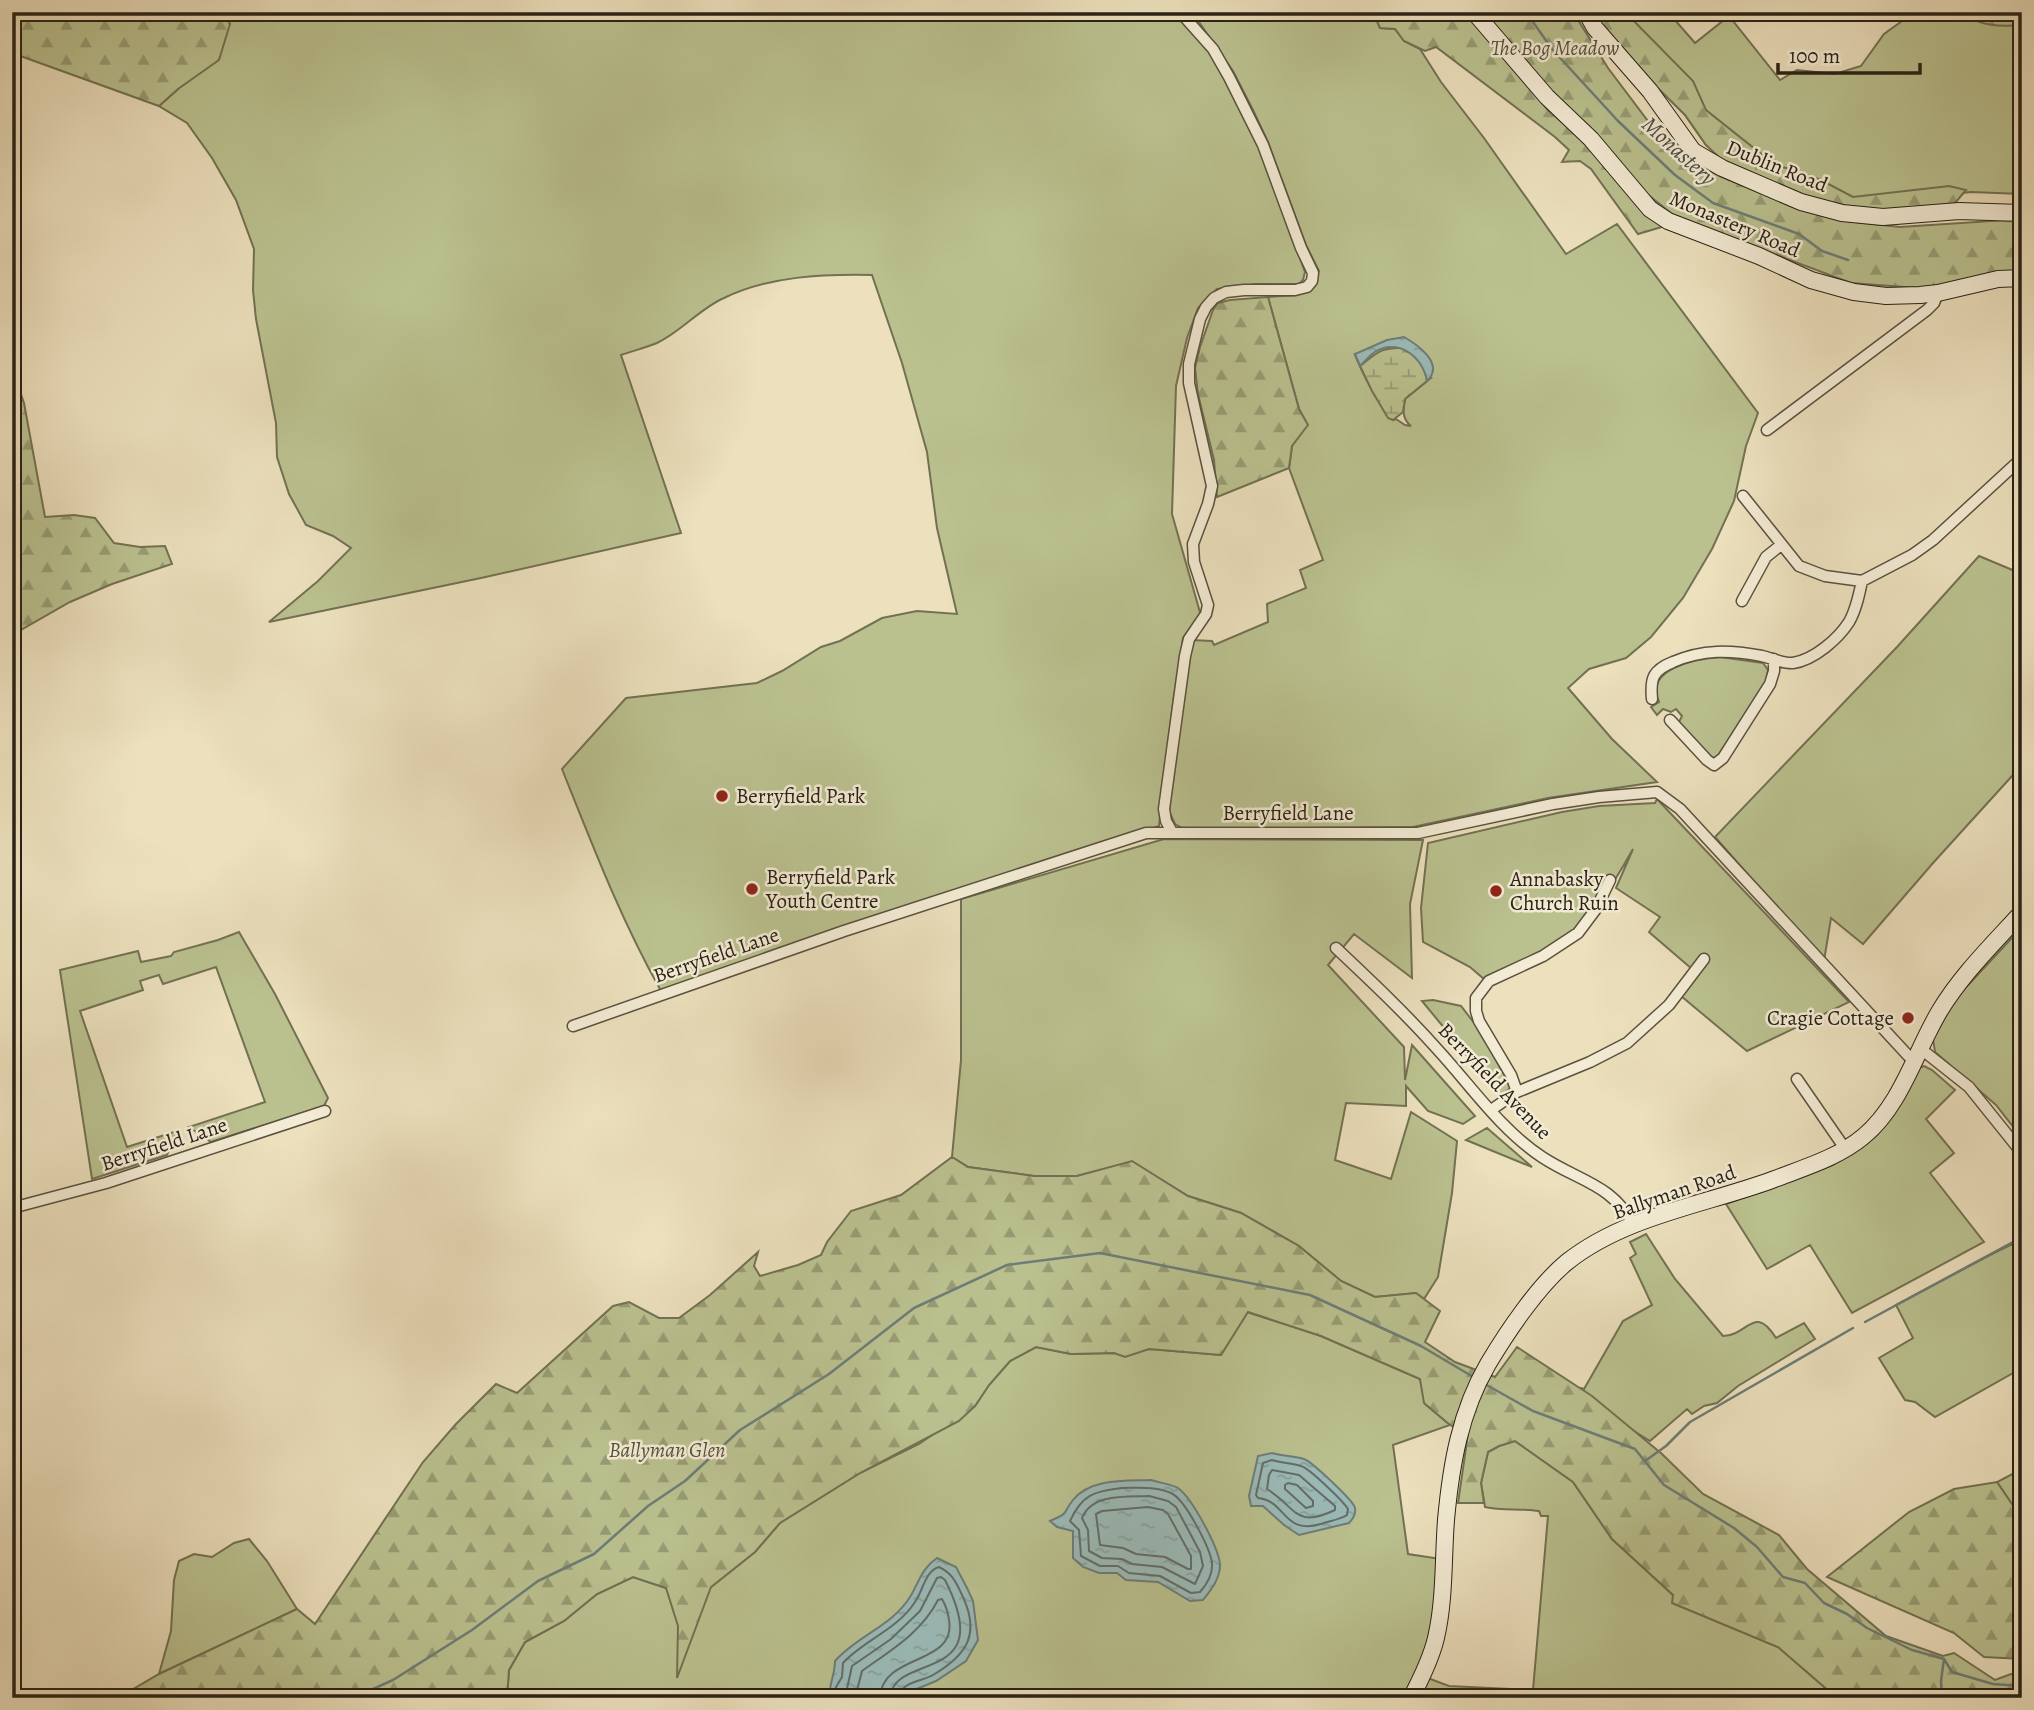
<svg xmlns="http://www.w3.org/2000/svg" width="2034" height="1710" font-family="Alegreya,serif">
<style>
.green{fill:#bac18f;stroke:#727153;stroke-width:2;fill-rule:evenodd}
.forest{fill:url(#forest-firs);stroke:#727153;stroke-width:2}
.wetland{fill:url(#wetland-marsh);stroke:#727153;stroke-width:2}
.water{fill:url(#water-ripples);stroke:#6d7d78;stroke-width:2}
.lines{fill:none;stroke-linecap:round;stroke-linejoin:round}
.shore{stroke:#626e68;stroke-width:2}
.stream{stroke:#6d7d78;stroke-width:2.5}
.street-casing{stroke:#5a5140;stroke-width:13}
.secondary-casing{stroke:#292117;stroke-width:18}
.street{stroke:#f3ebd4;stroke-width:10}
.secondary{stroke:#f3ebd4;stroke-width:16}
.poi-dot{fill:#8f2418;stroke:#f3ebd4;stroke-width:2.5}
.labels{text-anchor:middle;dominant-baseline:central;stroke-width:5;stroke-linejoin:round;paint-order:stroke}
.park-label{font-size:21px;font-style:italic;fill:#54513b;stroke:#f3ebd4}
.street-label{font-size:21px;fill:#292117;stroke:#f3ebd4}
.poi-label{font-size:21px;fill:#292117;stroke:#f3ebd4;text-anchor:start}
.water-label{font-size:23px;font-style:italic;fill:#4b4f48;stroke:#f3ebd4}
</style>
<defs>
<pattern id="forest-firs" width="22" height="20" patternUnits="userSpaceOnUse" patternTransform="scale(1.75)"><rect width="22" height="20" fill="#bac18f"/><path d="M5 1l3.5 6h-7zM16 11l3.5 6h-7z" fill="#979c74"/></pattern>
<pattern id="wetland-marsh" width="20" height="14" patternUnits="userSpaceOnUse" patternTransform="scale(1.75)"><rect width="20" height="14" fill="#bac18f"/><path d="M1 5h8M5 5V1M11 12h8M15 12V8" fill="none" stroke="#979c74"/></pattern>
<pattern id="water-ripples" width="26" height="14" patternUnits="userSpaceOnUse" patternTransform="scale(1.75)"><rect width="26" height="14" fill="#9bbbb9"/><path d="M2 4q2-2 4 0t4 0M15 11q2-2 4 0t4 0" fill="none" stroke="#86a09e"/></pattern>
</defs>
<rect width="100%" height="100%" fill="#ece0bd"/>
<filter id="stains"><feTurbulence type="fractalNoise" baseFrequency=".00286" numOctaves="4"/><feColorMatrix values="0 0 0 0 .2 0 0 0 0 .09 0 0 0 0 .02 0 0 0 .5 -.17"/></filter>
<radialGradient id="worn" r=".72"><stop offset=".6" stop-color="#630" stop-opacity="0"/><stop offset="1" stop-color="#630" stop-opacity=".3"/></radialGradient>
<!-- green -->
<path class="green" d="M 222,12 L 1174,12 L 1212,52 L 1260,149 L 1305,272 L 1303,280 L 1299,284 L 1256,284 L 1217,289 L 1198,308 L 1187,338 L 1176,386 L 1172,514 L 1201,616 L 1183,638 L 1173,703 L 1159,826 L 949,893 L 661,991 C 621,920 592,844 562,769 L 626,698 L 757,683 L 782,671 L 821,647 L 840,641 L 882,618 L 917,611 L 957,614 L 937,528 L 927,452 L 902,363 L 872,275 C 823,274 769,276 724,298 C 699,309 681,332 657,343 C 645,348 632,351 621,355 L 681,533 L 481,578 L 269,622 L 318,581 L 351,548 L 333,536 L 306,525 L 289,494 L 277,457 L 276,423 L 256,319 L 253,290 L 254,249 L 236,200 L 212,158 L 187,123 L 159,106 L 178,89 L 230,24 Z
M 1192,12 L 1373,12 L 1380,28 L 1395,29 L 1404,41 L 1420,49 L 1441,82 L 1484,138 L 1566,254 L 1617,224 L 1758,413 L 1746,446 L 1734,501 L 1712,549 L 1683,598 L 1651,637 L 1626,658 L 1589,669 L 1568,688 L 1612,739 L 1657,782 L 1548,798 L 1413,827 L 1184,829 L 1175,824 L 1169,811 L 1191,640 L 1212,641 L 1214,645 L 1268,622 L 1267,604 L 1306,588 L 1300,570 L 1323,560 L 1289,468 L 1292,446 L 1307,425 L 1299,409 L 1268,297 L 1297,295 L 1319,271 L 1306,245 L 1268,142 L 1253,110 L 1233,71 ZM 1355,355 L 1431,378 L 1405,399 C 1403,410 1402,419 1411,426 L 1405,425 L 1396,419 L 1393,420 C 1376,400 1365,379 1355,355 Z
M 1592,12 L 1668,12 L 1695,43 L 1729,16 L 1780,80 L 1797,70 L 1835,74 L 1861,66 L 1884,34 L 1909,16 L 1918,12 L 2022,12 L 2022,194 L 1971,192 L 1909,199 L 1875,207 L 1706,145 L 1685,115 Z
M 1979,556 L 2022,574 L 2022,765 L 1933,863 L 1863,944 L 1831,918 L 1824,961 L 1715,837 L 1897,647 Z
M 1720,657 L 1763,663 L 1768,670 L 1766,681 L 1719,754 L 1715,758 L 1710,757 L 1678,724 L 1682,716 L 1676,709 L 1671,712 L 1663,709 L 1657,715 L 1651,707 L 1659,702 C 1643,668 1697,659 1720,657 Z
M 1657,799 L 1849,1002 L 1747,1051 L 1681,996 L 1692,969 L 1649,932 L 1660,917 L 1616,888 L 1633,849 C 1614,883 1591,921 1559,943 C 1537,958 1508,968 1484,979 L 1470,967 L 1423,942 L 1421,908 L 1428,843 L 1562,812 L 1599,806 L 1655,803 Z
M 1164,839 L 1423,840 L 1410,904 L 1412,978 L 1354,934 L 1328,965 L 1404,1047 L 1405,1080 L 1412,1045 L 1475,1116 L 1463,1124 L 1428,1111 L 1406,1086 L 1406,1106 L 1346,1103 L 1335,1160 L 1391,1179 L 1411,1112 L 1457,1141 L 1452,1193 L 1438,1277 L 1424,1299 L 1416,1293 L 1375,1297 L 1341,1281 L 1299,1246 L 1241,1213 L 1188,1196 L 1132,1162 L 1077,1176 L 1034,1176 L 968,1167 L 952,1157 L 961,1060 L 961,899 Z
M 2022,927 L 2022,1138 L 1996,1105 L 1935,1052 L 1933,1039 L 1956,998 Z
M 239,932 L 275,994 L 328,1098 L 324,1106 L 211,1142 L 189,1127 L 265,1102 L 216,967 L 163,984 L 159,975 L 140,981 L 143,990 L 80,1011 L 127,1147 L 177,1131 L 167,1155 L 92,1179 L 60,970 L 138,951 L 141,962 L 171,956 L 174,952 L 218,940 Z
M 1433,1000 L 1461,1006 L 1478,1028 L 1511,1087 L 1501,1097 L 1422,1001 Z
M 1924,1066 L 1932,1070 L 1955,1090 L 1926,1119 L 1954,1153 L 1930,1173 L 1984,1242 L 1852,1313 L 1810,1245 L 1767,1269 L 1726,1204 L 1833,1165 L 1919,1068 Z
M 1487,1128 L 1532,1167 L 1466,1140 Z
M 1646,1234 L 1675,1279 L 1723,1336 C 1748,1336 1754,1303 1776,1338 L 1804,1323 L 1815,1339 L 1738,1386 L 1717,1403 L 1704,1406 L 1692,1414 L 1687,1409 L 1650,1441 L 1592,1405 L 1573,1400 L 1581,1388 L 1584,1389 L 1623,1321 L 1652,1305 L 1630,1258 L 1636,1254 L 1630,1242 Z
M 2018,1245 L 2022,1248 L 2022,1368 L 1935,1417 L 1915,1402 L 1905,1400 L 1879,1358 L 1913,1338 L 1896,1305 L 1992,1254 L 2010,1245 Z
M 1247,1312 L 1321,1336 L 1420,1379 L 1425,1404 L 1450,1425 L 1393,1445 L 1408,1554 L 1441,1559 L 1425,1677 L 1449,1686 L 1533,1690 L 1548,1516 L 1541,1516 L 1539,1511 C 1521,1508 1503,1511 1485,1507 L 1481,1483 L 1488,1452 L 1499,1446 L 1515,1441 L 1573,1482 L 1612,1539 L 1673,1595 L 1673,1603 L 1778,1647 L 1837,1698 L 507,1698 L 509,1670 L 525,1642 L 564,1621 L 597,1594 L 633,1577 L 666,1588 L 711,1587 L 755,1552 L 780,1523 L 860,1473 L 919,1444 L 975,1406 L 989,1385 L 1010,1361 L 1036,1347 L 1071,1354 L 1114,1353 L 1125,1356 L 1149,1349 L 1221,1355 Z
M 2022,1469 L 2022,1519 L 1997,1482 Z
M 249,1539 L 267,1561 L 297,1609 L 159,1674 L 171,1631 L 174,1580 L 179,1561 L 194,1554 L 212,1557 L 234,1543 Z"/>
<!-- forest -->
<path class="forest" d="M 12,12 L 222,12 L 230,24 L 219,60 L 178,89 L 159,106 L 12,53 Z
M 1373,12 L 1469,12 L 1547,109 L 1597,153 L 1665,226 L 1638,234 L 1591,169 L 1580,161 L 1562,162 L 1569,150 L 1555,137 L 1436,47 L 1425,51 L 1404,41 L 1395,29 L 1380,28 Z
M 1478,12 L 1573,12 L 1608,68 L 1660,137 L 1691,161 L 1722,177 L 1800,209 L 1846,221 L 1900,227 L 2022,219 L 2022,273 L 1945,290 L 1851,283 L 1676,217 L 1632,182 Z
M 1592,12 L 1625,12 L 1693,81 L 1706,110 L 1774,164 L 1821,180 L 1853,197 L 1949,186 L 1966,190 L 1950,209 L 1886,214 L 1802,197 L 1722,160 L 1706,145 L 1685,115 L 1613,44 Z
M 1960,12 L 2022,12 L 2022,25 C 1999,27 1979,26 1960,12 Z
M 1268,297 L 1299,409 L 1308,425 L 1292,446 L 1289,468 L 1217,497 L 1214,460 L 1198,394 L 1195,368 L 1200,347 L 1213,310 L 1218,303 L 1230,300 Z
M 12,322 L 16,380 L 24,403 L 45,517 L 74,515 L 95,518 L 114,543 L 140,547 L 165,546 L 172,564 L 112,584 L 70,602 L 12,635 Z
M 952,1157 L 968,1167 L 1034,1176 L 1077,1176 L 1132,1161 L 1188,1196 L 1241,1213 L 1299,1246 L 1341,1281 L 1375,1297 L 1416,1293 L 1440,1311 L 1425,1342 L 1455,1362 L 1495,1377 L 1517,1347 L 1592,1396 L 1662,1454 L 1703,1494 L 1779,1535 L 1807,1569 L 1886,1636 L 1943,1656 L 1954,1653 L 1995,1680 L 2011,1674 L 2022,1674 L 2022,1698 L 1837,1698 L 1778,1647 L 1672,1603 L 1673,1595 L 1612,1539 L 1573,1482 L 1515,1441 L 1499,1446 L 1488,1452 L 1481,1483 L 1484,1503 L 1458,1503 L 1468,1434 L 1450,1425 L 1424,1403 L 1420,1379 L 1321,1336 L 1248,1312 L 1221,1355 L 1149,1349 L 1125,1357 L 1114,1353 L 1071,1354 L 1036,1347 L 1010,1361 L 989,1385 L 975,1406 L 959,1421 L 860,1473 L 780,1523 L 755,1552 L 711,1587 L 677,1678 L 678,1626 L 666,1588 L 633,1577 L 597,1594 L 564,1621 L 525,1642 L 509,1670 L 507,1698 L 118,1698 L 159,1674 L 297,1609 L 315,1624 L 423,1462 L 456,1424 L 496,1384 L 517,1393 L 613,1306 L 629,1302 L 659,1318 L 679,1318 L 710,1295 L 758,1252 L 754,1266 L 760,1276 L 798,1265 L 821,1255 L 827,1242 L 851,1211 L 901,1195 Z
M 1997,1482 L 2022,1519 L 2022,1659 L 1984,1657 L 1954,1633 L 1827,1577 L 1909,1512 L 1954,1489 Z"/>
<!-- wetland -->
<path class="wetland" d="M 1402,348 C 1417,355 1425,365 1427,381 L 1405,399 L 1403,412 L 1393,420 L 1388,418 L 1372,391 L 1360,366 C 1376,354 1380,347 1402,348 Z"/>
<!-- water -->
<path class="water" d="M 1404,337 C 1418,345 1445,364 1427,381 C 1423,356 1396,336 1372,354 C 1368,358 1364,362 1360,366 L 1355,354 L 1387,340 Z
M 1272,1453 C 1282,1456 1295,1456 1304,1459 C 1312,1462 1354,1501 1355,1508 C 1356,1514 1353,1519 1349,1523 L 1299,1535 L 1284,1525 L 1263,1506 L 1251,1506 L 1249,1496 L 1258,1456 Z
M 1151,1480 C 1160,1483 1171,1484 1178,1488 C 1192,1498 1219,1548 1220,1565 C 1220,1579 1211,1590 1203,1600 L 1190,1601 L 1158,1582 L 1126,1580 L 1117,1573 L 1099,1573 L 1083,1567 L 1073,1558 L 1073,1531 L 1057,1527 L 1050,1521 C 1071,1512 1061,1515 1073,1500 C 1090,1478 1126,1481 1151,1480 Z
M 937,1558 L 956,1567 L 967,1588 L 973,1601 L 978,1640 L 966,1661 L 936,1681 L 909,1692 L 904,1698 L 830,1698 C 828,1685 835,1676 835,1661 C 857,1636 892,1626 910,1597 C 919,1582 922,1568 937,1558 Z"/>
<g class="lines">
<!-- shore -->
<path class="shore" d="M 1272,1460 C 1281,1463 1292,1463 1301,1466 C 1309,1468 1343,1501 1348,1509 L 1347,1515 C 1339,1520 1329,1521 1321,1524 C 1282,1535 1287,1501 1258,1498 L 1256,1495 L 1263,1463 Z
M 1272,1470 L 1299,1475 L 1335,1506 L 1335,1510 C 1295,1529 1297,1508 1267,1489 L 1269,1475 Z
M 1288,1483 L 1297,1485 L 1313,1501 L 1313,1506 L 1306,1508 L 1285,1489 L 1285,1485 Z
M 1122,1488 C 1138,1488 1156,1486 1171,1493 C 1185,1499 1210,1548 1212,1563 C 1213,1574 1207,1584 1200,1592 L 1191,1593 L 1160,1576 L 1129,1573 L 1118,1566 L 1100,1566 L 1081,1556 L 1079,1530 L 1070,1521 C 1083,1493 1094,1492 1122,1488 Z
M 1149,1496 L 1168,1501 L 1176,1507 L 1200,1552 L 1203,1566 L 1195,1584 L 1162,1567 L 1132,1564 L 1122,1559 L 1102,1558 L 1089,1551 L 1088,1530 L 1082,1518 C 1092,1493 1127,1497 1149,1496 Z
M 1148,1507 L 1163,1510 L 1168,1514 L 1191,1556 L 1191,1569 L 1188,1569 L 1165,1557 L 1136,1554 L 1123,1548 L 1100,1545 L 1096,1514 L 1102,1511 Z
M 836,1698 L 836,1687 L 842,1677 L 843,1663 C 864,1640 897,1630 915,1602 C 923,1591 925,1571 939,1567 C 952,1573 956,1582 962,1595 C 981,1634 967,1655 933,1675 C 921,1682 901,1681 899,1698
M 845,1698 L 852,1666 L 891,1639 L 920,1611 L 937,1578 L 941,1577 L 945,1580 C 999,1686 893,1651 890,1698
M 855,1698 L 862,1671 C 891,1650 921,1633 938,1600 L 942,1599 C 946,1606 948,1612 949,1620 C 957,1666 881,1653 880,1698"/>
<!-- stream -->
<path class="stream" d="M 1526,12 L 1552,49 L 1618,121 L 1675,175 L 1713,203 L 1799,234 L 1822,251 L 1848,260
M 1865,1322 L 2013,1242
M 1483,1383 L 1533,1411 L 1635,1449 L 1664,1485 L 1734,1528 L 1757,1547 L 1783,1577 L 1805,1583 L 1824,1603 L 1847,1614 L 1867,1628 L 1912,1650 L 1944,1659 L 1952,1672 L 1993,1684 L 2022,1686
M 1645,1461 L 1666,1446 L 1690,1422 L 1853,1328
M 353,1698 L 393,1680 L 472,1630 L 538,1581 L 594,1554 L 648,1506 L 685,1481 L 740,1430 L 829,1374 L 914,1308 L 1007,1265 L 1100,1253 L 1310,1295 L 1421,1346 L 1475,1378
M 1942,1698 L 1941,1681 L 1944,1659"/>
<!-- street casing -->
<g class="street-casing">
<path id="street" d="M 1767,430 L 1927,310 L 1934,303 L 1938,293
M 1743,496 L 1799,566 L 1825,576 L 1862,581 L 1912,555 L 1933,540 L 2022,458
M 1742,601 L 1766,557 L 1781,545
M 1652,699 C 1650,678 1653,670 1673,662 C 1703,649 1730,650 1762,656 C 1771,658 1784,664 1793,663 C 1814,660 1838,639 1849,622 C 1856,610 1859,595 1862,581
M 1670,720 L 1707,760 L 1714,765 L 1723,758 L 1770,684 L 1774,671 L 1774,659
M 1172,832 L 1166,821 L 1164,809 L 1185,656 L 1189,639 L 1206,614 L 1208,605 L 1194,562 L 1193,544 L 1208,504 L 1212,486 L 1189,383 L 1189,364 L 1200,319 L 1206,307 L 1214,298 L 1226,292 L 1244,290 L 1295,290 L 1307,287 L 1312,281 L 1313,273 L 1301,248 L 1263,145 L 1229,77 L 1213,49 L 1180,12
M 1336,948 C 1371,981 1406,1014 1438,1050 C 1471,1086 1501,1130 1542,1157 C 1578,1181 1613,1184 1634,1226
M 573,1026 L 844,931 L 1146,833 L 1418,833 L 1553,804 L 1599,797 L 1657,792 L 1680,809 L 1914,1062
M 1921,1049 L 1969,1087 L 2022,1153
M 1797,1079 L 1846,1150
M 1517,1092 L 1511,1075 L 1479,1021 L 1476,1011 L 1476,998 L 1489,981 L 1543,956 L 1578,933 L 1596,909 L 1610,880
M 1491,1110 L 1517,1092 L 1590,1062 L 1627,1043 L 1669,1005 L 1704,959
M 12,1208 L 106,1183 L 325,1111"/>
</g>
<!-- secondary casing -->
<g class="secondary-casing">
<path id="secondary" d="M 1474,12 L 1547,97 L 1591,139 L 1650,209 L 1668,221 L 1759,256 L 1811,280 L 1854,292 L 1886,296 L 1920,295 L 1938,293 L 1998,279 L 2022,278
M 1586,12 L 1595,28 L 1650,91 L 1693,151 L 1722,168 L 1801,202 L 1842,213 L 1883,217 L 1959,211 L 2022,213
M 1411,1698 C 1421,1679 1431,1659 1436,1638 C 1445,1599 1443,1559 1446,1520 C 1451,1465 1460,1412 1488,1364 C 1507,1332 1538,1286 1567,1262 C 1625,1216 1704,1205 1772,1180 C 1803,1168 1838,1158 1864,1136 C 1901,1105 1915,1053 1939,1012 C 1961,975 1993,944 2022,912"/>
</g>
<!-- street -->
<use href="#street" class="street"/>
<!-- secondary -->
<use href="#secondary" class="secondary"/>
</g>
<!-- markers -->
<g class="poi-dot">
<circle cx="722" cy="796" r="7"/>
<circle cx="752" cy="889" r="7"/>
<circle cx="1496" cy="891" r="7"/>
<circle cx="1908" cy="1018" r="7"/>
</g>
<g class="labels">
<!-- park labels -->
<g class="park-label">
<text x="1555" y="48">The Bog Meadow</text>
<text x="667" y="1450">Ballyman Glen</text>
</g>
<!-- street labels -->
<g class="street-label">
<text transform="translate(1777 166) rotate(22)">Dublin Road</text>
<text transform="translate(1735 224) rotate(23)">Monastery Road</text>
<text x="1288" y="813">Berryfield Lane</text>
<text transform="translate(716 955) rotate(-19)">Berryfield Lane</text>
<text transform="translate(1495 1081) rotate(46)">Berryfield Avenue</text>
<text transform="translate(164 1144) rotate(-18)">Berryfield Lane</text>
<text transform="translate(1674 1192) rotate(-19)">Ballyman Road</text>
</g>
<!-- poi labels -->
<g class="poi-label">
<text x="736" y="796">Berryfield Park</text>
<text x="766" y="877">Berryfield Park<tspan x="766" dy="24">Youth Centre</tspan></text>
<text x="1510" y="879">Annabasky<tspan x="1510" dy="24">Church Ruin</tspan></text>
<text x="1894" y="1018" text-anchor="end">Cragie Cottage</text>
</g>
<!-- water labels -->
<g class="water-label">
<text transform="translate(1679 151) rotate(42)">Monastery</text>
</g>
</g>
<!-- margin -->
<rect width="2034" height="1710" fill="none" stroke="#ece0bd" stroke-width="42"/>
<rect x="14" y="14" width="2006" height="1682" fill="none" stroke="#292117" stroke-width="3.5"/>
<rect x="21" y="21" width="1992" height="1668" fill="none" stroke="#292117" stroke-width="2"/>
<!-- scale -->
<path d="M1778 63v10h142v-10" fill="none" stroke="#292117" stroke-width="3.5"/>
<text x="1789" y="63" font-size="21" fill="#292117" stroke="#f3ebd4" stroke-width="5" paint-order="stroke">100 m</text>
<rect width="100%" height="100%" filter="url(#stains)"/>
<rect width="100%" height="100%" fill="url(#worn)"/>
</svg>
